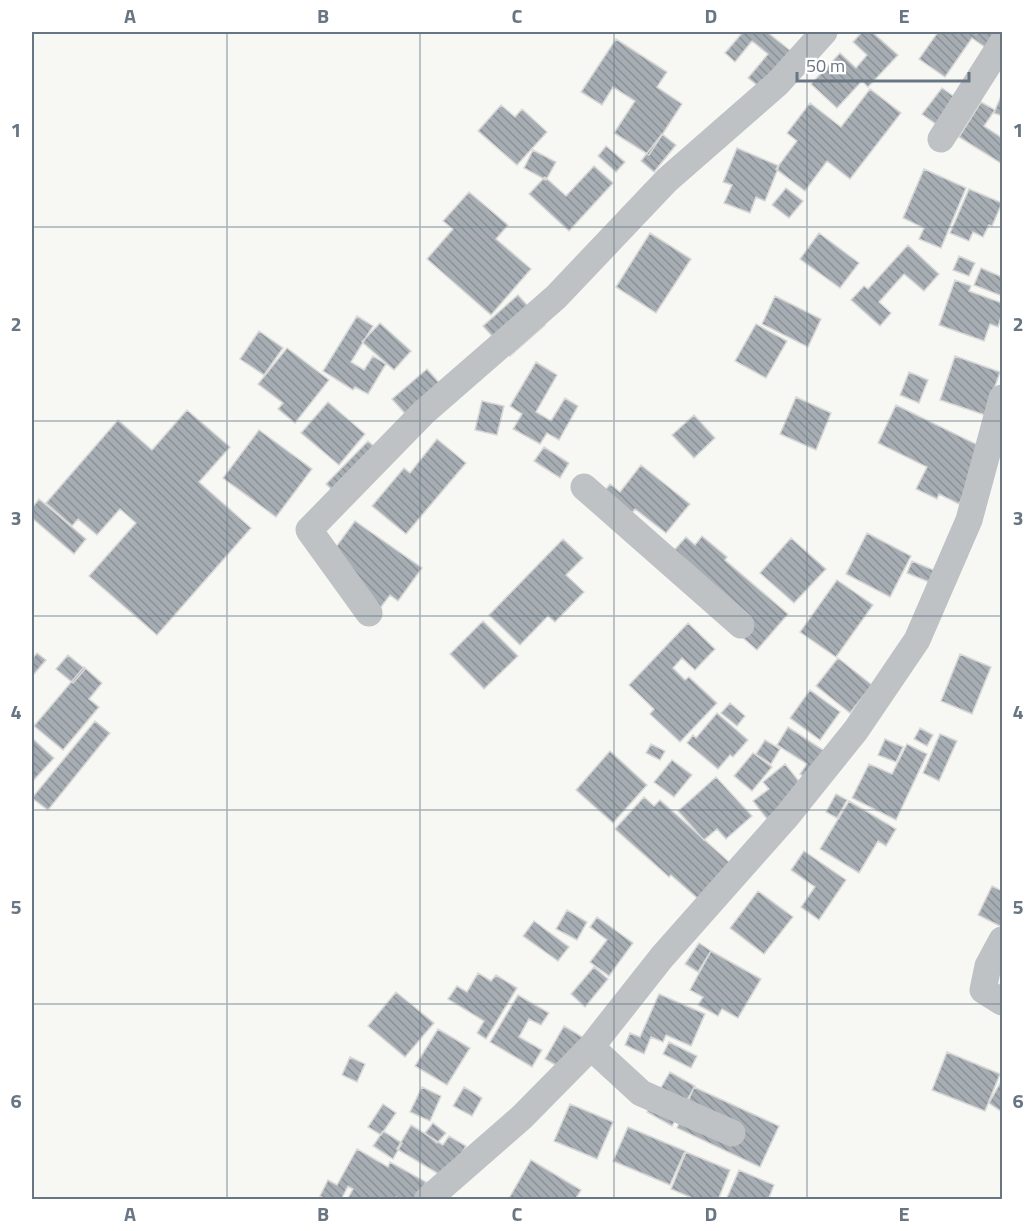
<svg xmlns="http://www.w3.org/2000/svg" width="1034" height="1231" font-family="'Titillium Web',sans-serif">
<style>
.building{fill:url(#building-back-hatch);stroke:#d8d8d7;stroke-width:1.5}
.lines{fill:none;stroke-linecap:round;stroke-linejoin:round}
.minor{stroke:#bec2c5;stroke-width:27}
.grid{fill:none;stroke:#687683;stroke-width:1.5;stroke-opacity:0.55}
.neatline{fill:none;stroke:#687683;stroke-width:2}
.grid-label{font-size:20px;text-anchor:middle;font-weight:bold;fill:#687683}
</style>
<defs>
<pattern id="building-back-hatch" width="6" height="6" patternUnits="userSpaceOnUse" patternTransform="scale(1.5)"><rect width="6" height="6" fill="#a6adb3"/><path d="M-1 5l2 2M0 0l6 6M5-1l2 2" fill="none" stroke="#8b9197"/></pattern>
</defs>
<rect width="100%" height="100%" fill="#f7f7f4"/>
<!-- building -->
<path class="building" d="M 743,32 L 767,32 L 797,56 L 767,93 L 748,78 L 768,54 L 752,41 L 735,62 L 725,53 Z
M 862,32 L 872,32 L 898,55 L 868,87 L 862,81 L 837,108 L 811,84 L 840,53 L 856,68 L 867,55 L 853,42 Z
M 938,32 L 973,32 L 976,34 L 977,32 L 1002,32 L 996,55 L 972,38 L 945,77 L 919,59 Z
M 616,39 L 667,72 L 657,87 L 682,104 L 649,155 L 614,133 L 635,101 L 613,87 L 602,105 L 581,92 Z
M 942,88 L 960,101 L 940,127 L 922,114 Z
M 870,89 L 901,113 L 850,179 L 827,161 L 805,191 L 776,169 L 797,141 L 787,133 L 810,103 L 841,127 Z
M 1000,98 L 1002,99 L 1002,116 L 994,113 Z
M 981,102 L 995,110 L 984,126 L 1002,138 L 1002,164 L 959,137 Z
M 501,105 L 515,117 L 522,109 L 547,132 L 517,165 L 478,131 Z
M 662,134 L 676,145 L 654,172 L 641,161 Z
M 606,146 L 625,162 L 616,172 L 598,156 Z
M 737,148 L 779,166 L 765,201 L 756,197 L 750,213 L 724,203 L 732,185 L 723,182 Z
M 533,150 L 556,162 L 546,180 L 524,168 Z
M 594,166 L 613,183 L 569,231 L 529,194 L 545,177 L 566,196 Z
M 924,169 L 966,188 L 941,248 L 919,239 L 924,228 L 903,218 Z
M 786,188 L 803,201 L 789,218 L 772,205 Z
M 969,189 L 1002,203 L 992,226 L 989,225 L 983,237 L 973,232 L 969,241 L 950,233 Z
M 469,192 L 508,225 L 496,239 L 531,269 L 491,315 L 427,259 L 453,229 L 443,221 Z
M 650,233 L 691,259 L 656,313 L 616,287 Z
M 819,233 L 859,263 L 840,288 L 800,259 Z
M 908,245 L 939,274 L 924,291 L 904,274 L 879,302 L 891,313 L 880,326 L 851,300 L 864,286 L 868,289 Z
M 959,256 L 975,263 L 969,276 L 953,270 Z
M 981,268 L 1002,277 L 1002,296 L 974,285 Z
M 955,280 L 971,286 L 969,291 L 1002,303 L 1002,314 L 998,327 L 990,324 L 984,341 L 939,325 Z
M 518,295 L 545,325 L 510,356 L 483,326 Z
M 775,296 L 821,319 L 808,347 L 762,324 Z
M 357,316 L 373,326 L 351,362 L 364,370 L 373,356 L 386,364 L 368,394 L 355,387 L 353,390 L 323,371 Z
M 380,323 L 411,351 L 394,370 L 362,342 Z
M 756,324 L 787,341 L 766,378 L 735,361 Z
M 259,331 L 283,348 L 264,375 L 240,359 Z
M 287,348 L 329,380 L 295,423 L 278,409 L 283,403 L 258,384 Z
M 955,356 L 1000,372 L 985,415 L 940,400 Z
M 536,362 L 557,375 L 536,412 L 551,421 L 565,398 L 578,406 L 559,440 L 547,433 L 540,444 L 513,429 L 522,414 L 510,406 Z
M 427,369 L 443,387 L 418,428 L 392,399 Z
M 909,372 L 928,380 L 919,403 L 900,395 Z
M 796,397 L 831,413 L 816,450 L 780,434 Z
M 482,401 L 504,406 L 497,435 L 475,430 Z
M 328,402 L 365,434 L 339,465 L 301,433 Z
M 896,405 L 986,449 L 959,504 L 939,494 L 937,499 L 916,489 L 927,467 L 878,443 Z
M 187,410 L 230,447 L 199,482 L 251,528 L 157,635 L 89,576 L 136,523 L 120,509 L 97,535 L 78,519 L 72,526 L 46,503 L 118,420 L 152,450 Z
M 694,415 L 715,438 L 694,458 L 672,435 Z
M 259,430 L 312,469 L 276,517 L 223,478 Z
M 437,439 L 466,463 L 406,534 L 372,506 L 404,468 L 410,473 Z
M 368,441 L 390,461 L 348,505 L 326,484 Z
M 544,447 L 569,463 L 560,478 L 534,461 Z
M 641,465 L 690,504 L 666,533 L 635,509 L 621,528 L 593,506 L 610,484 L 620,492 Z
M 39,499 L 86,539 L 74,554 L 32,518 L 32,508 Z
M 355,521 L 422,568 L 398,601 L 390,595 L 381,607 L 322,566 Z
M 867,533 L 911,556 L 890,597 L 846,574 Z
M 702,536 L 727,557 L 725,560 L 788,614 L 757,650 L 660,566 L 686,537 L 695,545 Z
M 791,538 L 826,569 L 794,603 L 760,573 Z
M 563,539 L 583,558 L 566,575 L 584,592 L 555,622 L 548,616 L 520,645 L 489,615 Z
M 912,561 L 938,572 L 934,584 L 907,573 Z
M 837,580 L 873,605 L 836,657 L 800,632 Z
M 483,621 L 518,656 L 484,689 L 450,654 Z
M 688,623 L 715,649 L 695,670 L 682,658 L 673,668 L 685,680 L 689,677 L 717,703 L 680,742 L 650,714 L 654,709 L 629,685 Z
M 37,653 L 46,660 L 34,674 L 32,671 L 32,659 Z
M 960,654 L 991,667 L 972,714 L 941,701 Z
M 68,655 L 85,669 L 73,683 L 56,669 Z
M 838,658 L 872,685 L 850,713 L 816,686 Z
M 84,667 L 102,683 L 89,699 L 99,707 L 63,750 L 34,726 Z
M 810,690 L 840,712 L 820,740 L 790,718 Z
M 730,703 L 745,716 L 737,726 L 721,713 Z
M 717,713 L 748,740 L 733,757 L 730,755 L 718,769 L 687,743 L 693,735 L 696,738 Z
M 95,721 L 110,733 L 48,810 L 32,798 Z
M 788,727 L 832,756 L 814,783 L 800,774 L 807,764 L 777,745 Z
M 920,728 L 933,735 L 927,746 L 914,739 Z
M 940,734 L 957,741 L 939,781 L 923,773 Z
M 32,738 L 54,758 L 32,782 Z
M 885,739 L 903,747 L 896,762 L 878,755 Z
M 765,740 L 780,749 L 771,764 L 756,754 Z
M 651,744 L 665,751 L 660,760 L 646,753 Z
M 907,744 L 927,754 L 896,820 L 852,798 L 869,764 L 892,774 Z
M 610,751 L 647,785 L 613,823 L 576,790 Z
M 753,753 L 772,767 L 752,791 L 734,776 Z
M 672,760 L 692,775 L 674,797 L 654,782 Z
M 785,764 L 805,789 L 767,819 L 753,801 L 769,789 L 763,782 Z
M 716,777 L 752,816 L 726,839 L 717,829 L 704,840 L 678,811 Z
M 836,794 L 847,800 L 837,818 L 826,812 Z
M 644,797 L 654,806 L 660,800 L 737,869 L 705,905 L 671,875 L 669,877 L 615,829 Z
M 849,801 L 896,829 L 886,846 L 878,841 L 859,873 L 820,849 Z
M 804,851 L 846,880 L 819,920 L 801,907 L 815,887 L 791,870 Z
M 992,886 L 1002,891 L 1002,927 L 978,915 Z
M 758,891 L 793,917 L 764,954 L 730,928 Z
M 567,910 L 587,922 L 577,940 L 556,929 Z
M 597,917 L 633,943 L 609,976 L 590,962 L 607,940 L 590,927 Z
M 534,921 L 569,947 L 558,961 L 523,936 Z
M 699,943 L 711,951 L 698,972 L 685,964 Z
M 711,951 L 761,979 L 738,1018 L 722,1009 L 718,1016 L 698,1005 L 703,997 L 690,990 Z
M 594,967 L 608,979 L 585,1007 L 571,994 Z
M 478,973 L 491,981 L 496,975 L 517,988 L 486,1039 L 477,1033 L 484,1021 L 448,999 L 457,986 L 467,992 Z
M 396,992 L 434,1023 L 405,1057 L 368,1026 Z
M 659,994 L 705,1014 L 691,1046 L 666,1035 L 663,1042 L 651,1037 L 644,1054 L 625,1045 L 630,1033 L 640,1037 Z
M 518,995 L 549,1013 L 541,1025 L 529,1019 L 519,1037 L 542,1050 L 532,1067 L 490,1042 Z
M 564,1026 L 589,1041 L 570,1073 L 545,1059 Z
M 438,1029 L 470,1048 L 447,1085 L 415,1066 Z
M 669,1042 L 697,1056 L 691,1068 L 663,1054 Z
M 947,1052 L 1000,1074 L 985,1111 L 932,1090 Z
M 350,1057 L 365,1064 L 357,1082 L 342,1075 Z
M 670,1072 L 695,1086 L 672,1126 L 647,1112 Z
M 1002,1080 L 1002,1112 L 989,1103 Z
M 422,1087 L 441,1096 L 430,1121 L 410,1112 Z
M 464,1087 L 482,1098 L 472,1116 L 453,1106 Z
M 694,1087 L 779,1126 L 760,1167 L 677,1128 Z
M 383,1104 L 396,1113 L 381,1135 L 368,1127 Z
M 570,1104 L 613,1122 L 597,1159 L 554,1141 Z
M 433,1123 L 446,1133 L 437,1143 L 425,1133 Z
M 411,1125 L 443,1145 L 449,1136 L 466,1146 L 447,1179 L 397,1149 Z
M 628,1127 L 685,1151 L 670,1185 L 613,1161 Z
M 383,1131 L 402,1143 L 393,1159 L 373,1146 Z
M 357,1149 L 388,1167 L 390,1162 L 426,1182 L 417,1200 L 401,1200 L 396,1197 L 395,1200 L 347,1200 L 353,1189 L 348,1186 L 341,1200 L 327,1200 L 320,1196 L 328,1180 L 337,1185 Z
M 686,1152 L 730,1170 L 718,1200 L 697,1200 L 671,1189 Z
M 531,1160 L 581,1190 L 575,1200 L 508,1200 Z
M 739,1170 L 774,1185 L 768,1200 L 726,1200 Z"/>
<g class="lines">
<!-- minor -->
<path class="minor" d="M 941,139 L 1002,43
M 584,487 L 741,625
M 369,613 L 309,530 L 424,412 L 556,297 L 667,180 L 778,83 L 824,32
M 1002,940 L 988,966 L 983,990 L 1002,1002
M 591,1047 L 641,1093 L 732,1133
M 427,1200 L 522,1117 L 591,1047 L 662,957 L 787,816 L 856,730 L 917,640 L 969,520 L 1002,398"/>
</g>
<!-- grid -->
<path class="grid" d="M 227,32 L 227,1200M 420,32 L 420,1200M 614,32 L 614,1200M 807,32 L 807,1200M 32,227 L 1002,227M 32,421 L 1002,421M 32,616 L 1002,616M 32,810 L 1002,810M 32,1004 L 1002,1004"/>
<!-- border -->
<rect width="1034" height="1231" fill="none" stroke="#ffffff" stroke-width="66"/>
<!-- scale -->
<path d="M797 72v9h172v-9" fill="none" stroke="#687683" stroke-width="3"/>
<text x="806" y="72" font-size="18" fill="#687683" stroke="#ffffff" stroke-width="4.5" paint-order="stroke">50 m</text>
<rect x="33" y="33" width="968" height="1165" class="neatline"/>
<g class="grid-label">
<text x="130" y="23">A</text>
<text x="323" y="23">B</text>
<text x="517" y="23">C</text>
<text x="711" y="23">D</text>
<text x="904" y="23">E</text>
<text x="16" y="137">1</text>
<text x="1018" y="137">1</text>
<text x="16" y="331">2</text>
<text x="1018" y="331">2</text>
<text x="16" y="525">3</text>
<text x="1018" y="525">3</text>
<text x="16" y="719">4</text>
<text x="1018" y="719">4</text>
<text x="16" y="914">5</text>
<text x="1018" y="914">5</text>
<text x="16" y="1108">6</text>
<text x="1018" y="1108">6</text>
<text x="130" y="1221">A</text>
<text x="323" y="1221">B</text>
<text x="517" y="1221">C</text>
<text x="711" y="1221">D</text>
<text x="904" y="1221">E</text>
</g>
</svg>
